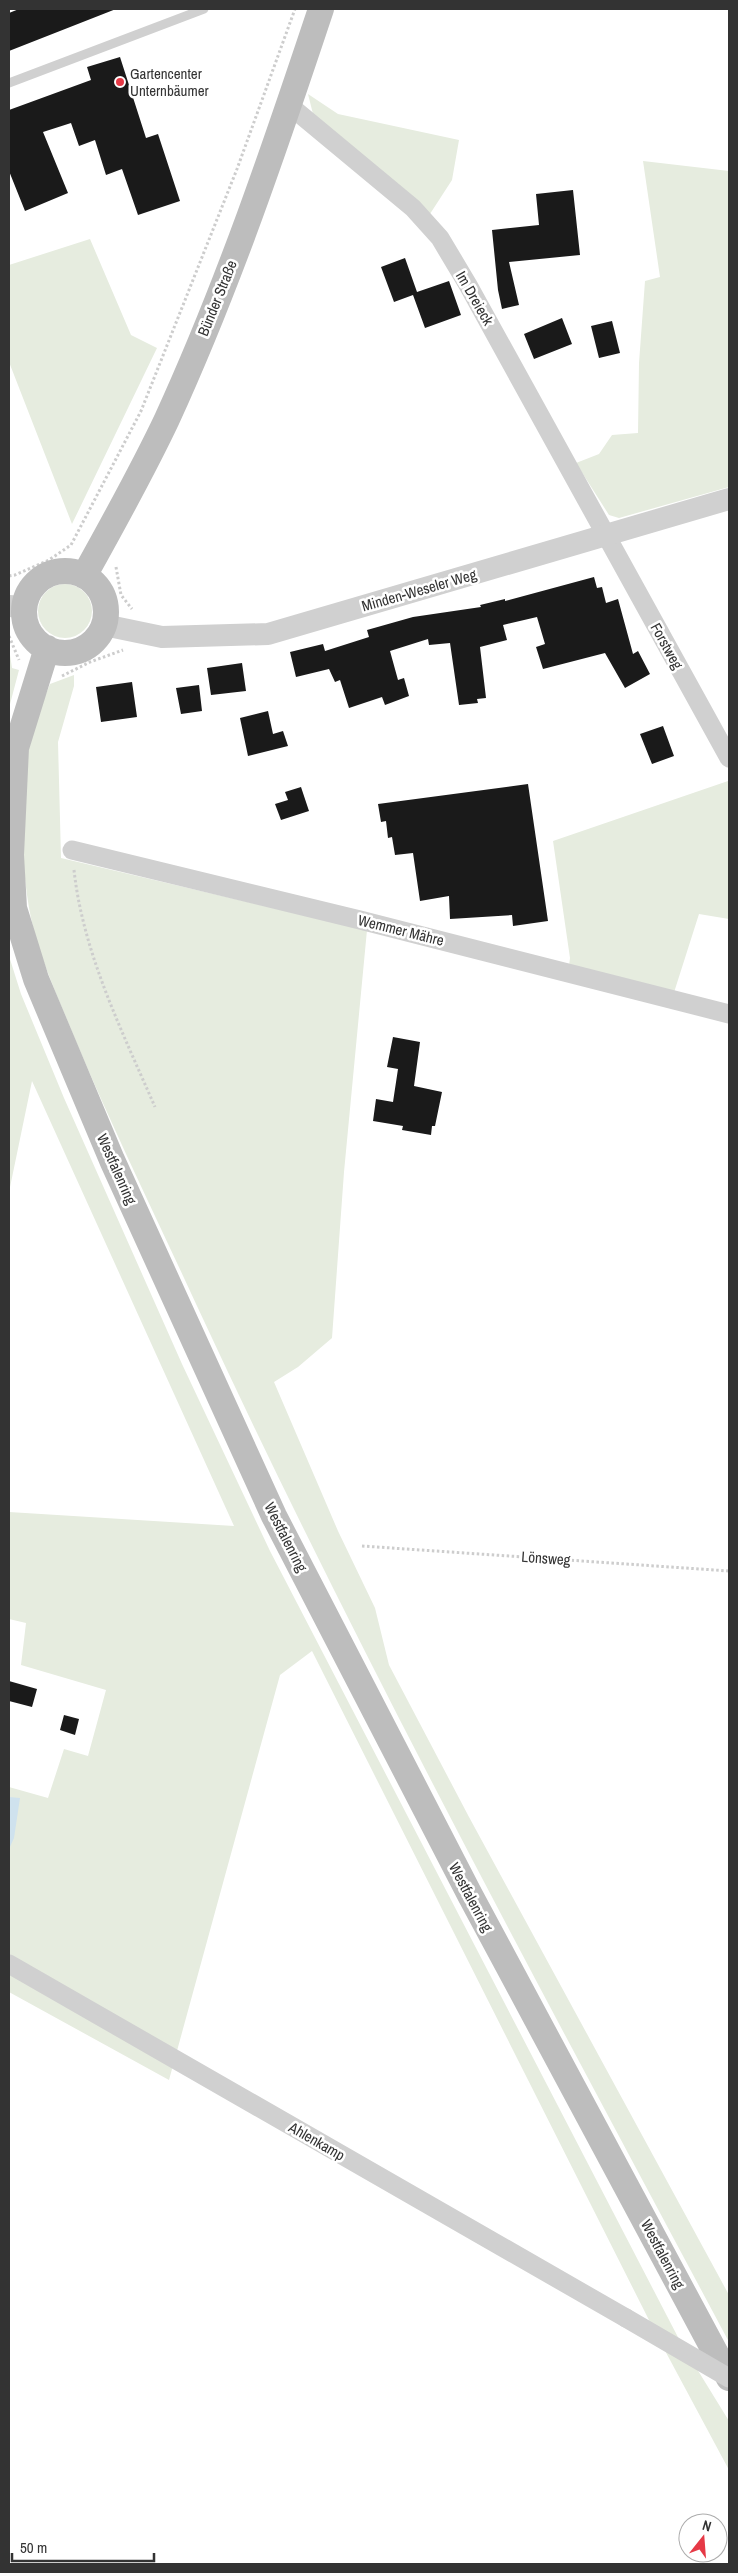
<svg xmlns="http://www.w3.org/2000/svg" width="738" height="2573" font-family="'Archivo Narrow',sans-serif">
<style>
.green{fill:#e6ecdf}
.water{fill:#cfe2ee}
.building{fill:#1a1a1a}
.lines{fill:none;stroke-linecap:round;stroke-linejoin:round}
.path{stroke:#cdcdcd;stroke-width:3;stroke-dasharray:2.5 2.5;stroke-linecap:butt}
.service{stroke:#d0d0d0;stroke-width:9}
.minor{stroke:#d0d0d0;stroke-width:19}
.tertiary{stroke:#d0d0d0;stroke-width:22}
.secondary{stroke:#bdbdbd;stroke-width:26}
.minor-bridge{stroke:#d0d0d0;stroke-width:19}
.poi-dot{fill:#e63946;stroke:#fff;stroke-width:2}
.labels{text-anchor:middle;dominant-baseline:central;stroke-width:5;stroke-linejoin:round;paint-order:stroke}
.poi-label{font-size:15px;fill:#333;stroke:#fff;text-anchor:start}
.street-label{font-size:15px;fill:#333;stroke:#fff}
</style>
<rect width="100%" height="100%" fill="#fff"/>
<!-- green -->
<path class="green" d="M 308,94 L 338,114 L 459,140 L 452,180 L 428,217 L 314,118 Z
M 643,161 L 729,171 L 729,487 L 619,518 L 609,515 L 576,463 L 599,454 L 612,435 L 638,433 L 639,363 L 645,281 L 660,277 Z
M 90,239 L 131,335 L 157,348 L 72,524 L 9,362 L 9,265 Z
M38 611a27 27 0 1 1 54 0a27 27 0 1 1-54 0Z
M 9,648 L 12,668 L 19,670 L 9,708 Z
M 74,675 L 74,686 L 58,742 L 61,858 L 367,930 L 344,1172 L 332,1338 L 298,1367 L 274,1382 L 338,1531 L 375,1608 L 389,1665 L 469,1817 L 729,2295 L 729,2342 C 546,1999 360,1658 197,1306 C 156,1217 113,1129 75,1039 C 59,999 40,960 31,918 C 22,874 20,818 24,772 C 26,745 40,709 50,684 Z
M 728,781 L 729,919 L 699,914 L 670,1005 L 569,966 L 570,958 L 553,841 Z
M 9,956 L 21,994 L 64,1098 L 182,1364 L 270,1551 L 681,2343 L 729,2421 L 729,2470 L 655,2332 L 312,1651 L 280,1675 L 169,2080 L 9,1992 L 9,1787 L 48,1798 L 64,1749 L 88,1756 L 106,1690 L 21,1665 L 26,1623 L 9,1619 L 9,1512 L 234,1526 L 32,1081 L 9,1192 Z"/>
<!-- water -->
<path class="water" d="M 9,1797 L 20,1798 L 14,1838 L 9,1849 Z"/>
<!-- building -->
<path class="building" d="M 19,9 L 116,9 L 9,51 L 9,13 Z
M 120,57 L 146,138 L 158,134 L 180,201 L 138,215 L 122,169 L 106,175 L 95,140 L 79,146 L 71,123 L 43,132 L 68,193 L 25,211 L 9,171 L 9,110 L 91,80 L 87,67 Z
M 573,190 L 580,255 L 509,262 L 519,305 L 502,309 L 498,290 L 492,230 L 539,225 L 536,194 Z
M 405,258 L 417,292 L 449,281 L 461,315 L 425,328 L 413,295 L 394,302 L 381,267 Z
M 562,318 L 572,344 L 534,359 L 524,334 Z
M 612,321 L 620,353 L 599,358 L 591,326 Z
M 594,577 L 597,588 L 602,587 L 606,603 L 618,599 L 633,654 L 638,651 L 650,674 L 625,688 L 605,653 L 543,669 L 536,647 L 545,644 L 537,617 L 503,625 L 507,640 L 480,647 L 486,698 L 477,699 L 478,703 L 459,705 L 450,643 L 429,645 L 428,639 L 390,651 L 398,680 L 404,678 L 409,696 L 385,705 L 382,697 L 349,708 L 340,680 L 335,682 L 329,669 L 296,677 L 290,652 L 323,644 L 325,651 L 369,637 L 367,630 L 413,617 L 481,607 L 480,605 L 505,599 L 505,601 Z
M 242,663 L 246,691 L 211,695 L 207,668 Z
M 132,682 L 137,717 L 101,722 L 96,687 Z
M 199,685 L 202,711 L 181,714 L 176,688 Z
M 268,711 L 273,734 L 283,731 L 288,746 L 248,756 L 240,718 Z
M 663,726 L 674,756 L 652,764 L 640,734 Z
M 528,784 L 548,921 L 513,926 L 512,915 L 450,919 L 449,896 L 420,901 L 413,853 L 395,855 L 392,837 L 388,838 L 386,821 L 381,822 L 378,804 Z
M 301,787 L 309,811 L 281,820 L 275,804 L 288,800 L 285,792 Z
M 393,1037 L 420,1042 L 414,1086 L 442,1092 L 435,1126 L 432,1126 L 431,1135 L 402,1130 L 403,1126 L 373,1121 L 376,1099 L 393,1102 L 398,1069 L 387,1067 Z
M 9,1681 L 37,1689 L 32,1707 L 9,1701 Z
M 64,1715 L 79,1719 L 75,1735 L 60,1730 Z"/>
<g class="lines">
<!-- path -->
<path class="path" d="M 116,567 L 121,595 L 132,609
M 9,576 L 15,575 L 49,560 L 71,545 L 141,411 L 237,169 L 295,9
M 9,636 L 19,660
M 62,676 L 90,662 L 123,650
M 74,870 C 83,953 122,1031 155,1107
M 362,1546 L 729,1571"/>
<!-- service -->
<path class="service" d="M 9,83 L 204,9"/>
<!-- minor -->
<path class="minor" d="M 289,105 L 413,208 L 440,238 L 468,285 L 729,758
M 72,850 L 360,920 L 729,1014
M 9,1964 L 626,2318"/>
<!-- tertiary -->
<path class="tertiary" d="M 9,606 L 25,607
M 104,625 L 162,637 L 268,634 L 729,499"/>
<!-- secondary -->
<path class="secondary" d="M24 612a41 41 0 1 1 82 0a41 41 0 1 1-82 0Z
M 84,576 C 113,524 142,472 167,419 C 228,286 275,147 321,9
M 47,648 L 16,748 L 11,855 L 14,908 L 36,979 L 112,1160 L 274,1516 L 470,1895 L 729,2378"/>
<!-- minor-bridge -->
<path class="minor-bridge" d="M 626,2318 L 729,2378"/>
</g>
<!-- markers -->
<circle class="poi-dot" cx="120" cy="82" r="5"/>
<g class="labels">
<!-- poi labels -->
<g class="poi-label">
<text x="130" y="73">Gartencenter<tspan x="130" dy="17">Unternbäumer</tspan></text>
</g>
<!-- street labels -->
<g class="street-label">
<text transform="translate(217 298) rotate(-68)">Bünder Straße</text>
<text transform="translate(475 298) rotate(60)">Im Dreieck</text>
<text transform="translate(419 590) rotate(-16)">Minden-Weseler Weg</text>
<text transform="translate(667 646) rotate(61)">Forstweg</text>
<text transform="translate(401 930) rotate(14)">Wemmer Mähre</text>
<text transform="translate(117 1169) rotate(66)">Westfalenring</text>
<text transform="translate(286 1537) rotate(63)">Westfalenring</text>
<text transform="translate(546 1558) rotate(4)">Lönsweg</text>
<text transform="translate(471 1897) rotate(62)">Westfalenring</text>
<text transform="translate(317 2141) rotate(30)">Ahlenkamp</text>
<text transform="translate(663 2254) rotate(62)">Westfalenring</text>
</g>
</g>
<!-- border -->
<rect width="738" height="2573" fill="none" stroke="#333333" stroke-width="20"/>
<!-- north arrow -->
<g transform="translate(703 2538) rotate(17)"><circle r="24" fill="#ffffff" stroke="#adadad"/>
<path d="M0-4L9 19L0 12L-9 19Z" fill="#e63946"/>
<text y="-8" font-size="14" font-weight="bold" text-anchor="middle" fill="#333333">N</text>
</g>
<!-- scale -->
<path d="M12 2553v8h142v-8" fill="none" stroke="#333333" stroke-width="2.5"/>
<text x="20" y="2553" font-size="15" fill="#333333" stroke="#ffffff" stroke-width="4" paint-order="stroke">50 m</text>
</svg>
